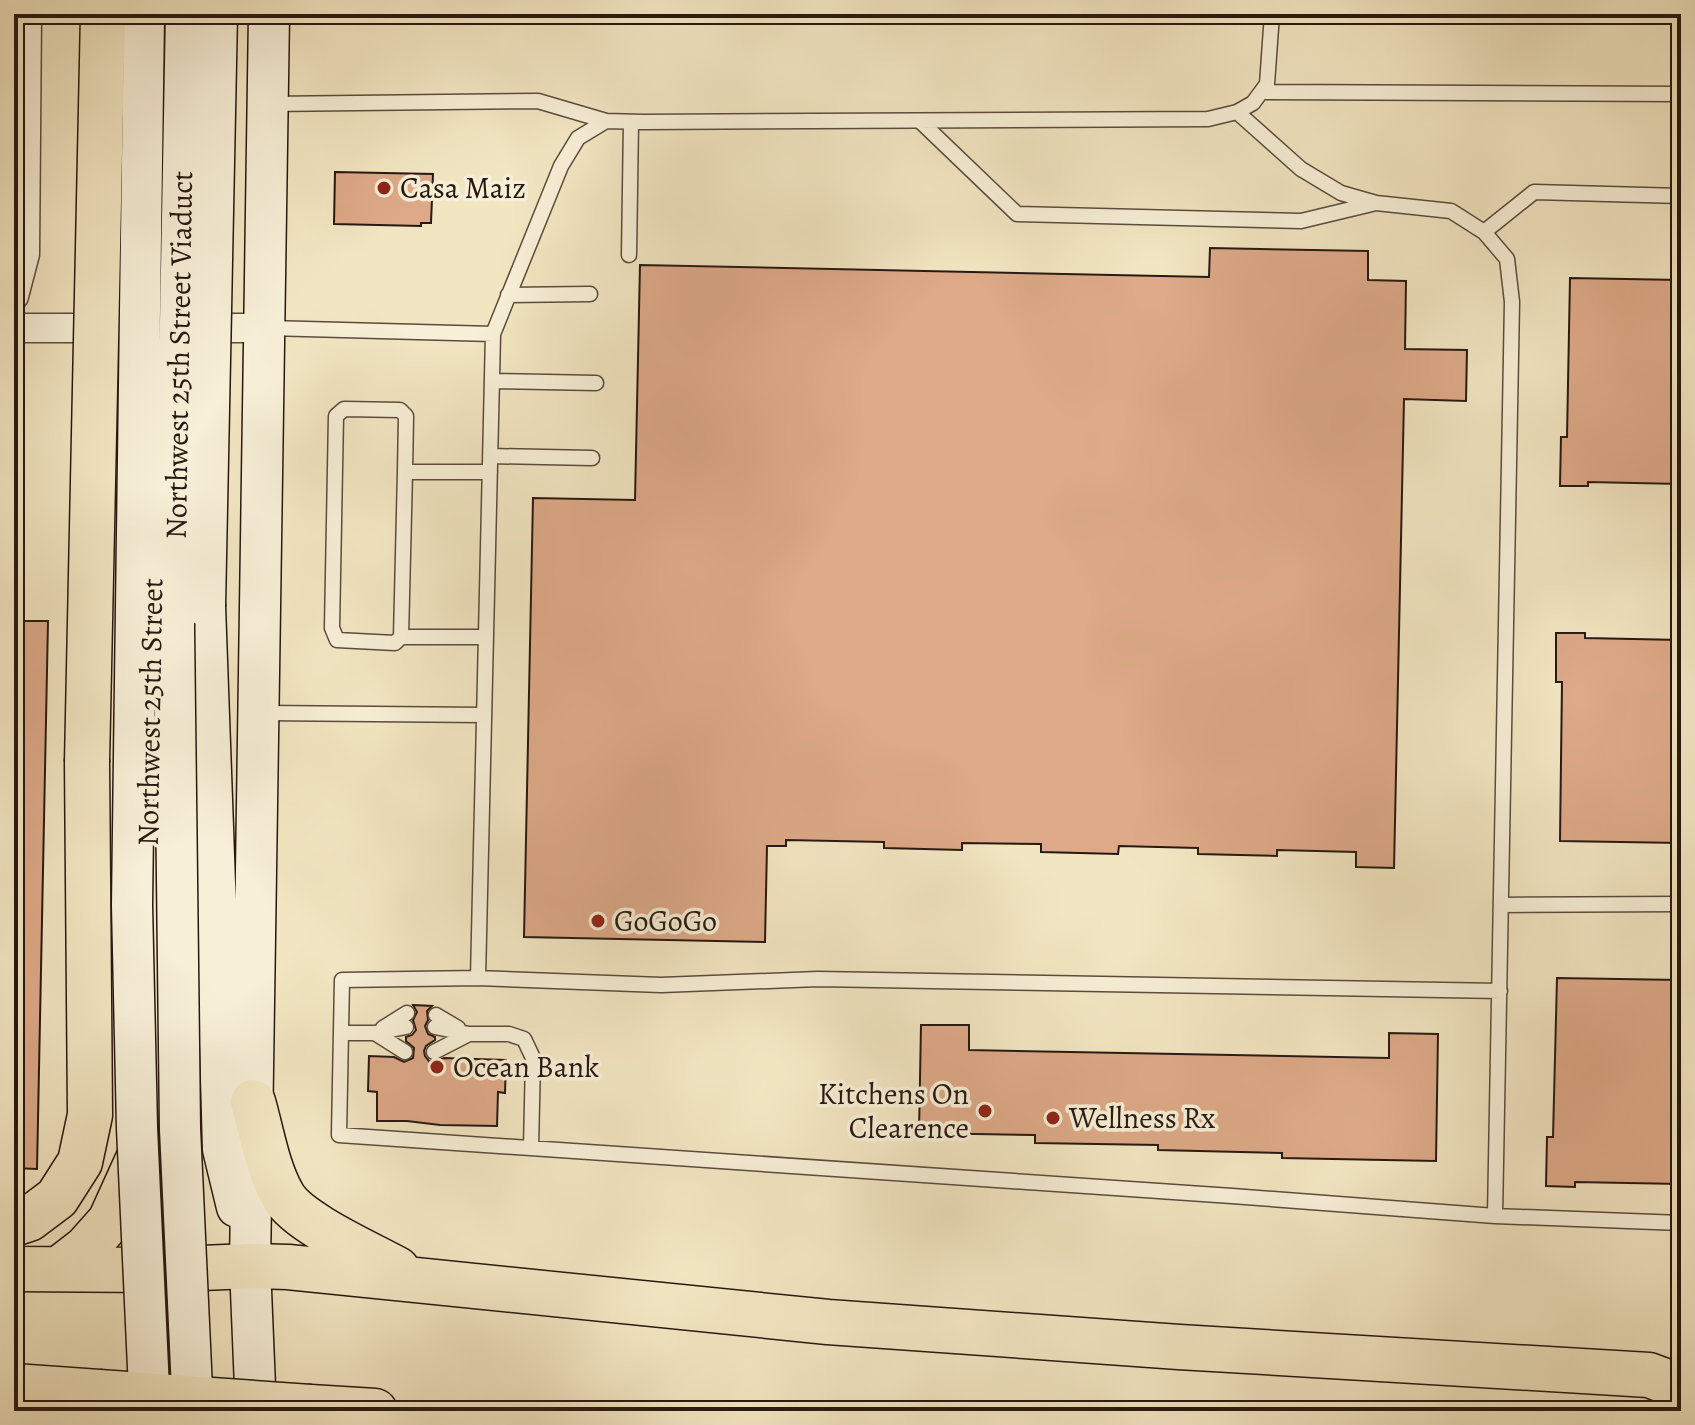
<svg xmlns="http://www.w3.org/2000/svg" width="1695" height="1425" font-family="Alegreya,serif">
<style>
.building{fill:#dda988;stroke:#271810;stroke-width:2}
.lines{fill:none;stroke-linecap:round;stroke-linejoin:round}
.service-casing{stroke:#5a4c3c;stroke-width:17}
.minor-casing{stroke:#5a4c3c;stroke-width:31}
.secondary-casing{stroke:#271810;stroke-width:43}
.motorway-casing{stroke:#271810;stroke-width:47}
.service{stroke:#f7efd7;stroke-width:14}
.minor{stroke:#f7efd7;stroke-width:28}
.secondary{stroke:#f7efd7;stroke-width:40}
.motorway{stroke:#f2e6c2;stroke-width:44}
.secondary-bridge-casing{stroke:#271810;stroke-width:43;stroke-linecap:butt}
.motorway-bridge-casing{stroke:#271810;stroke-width:47;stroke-linecap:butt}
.secondary-bridge{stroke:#f7efd7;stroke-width:40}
.motorway-bridge{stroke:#f2e6c2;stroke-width:44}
.poi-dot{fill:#8f2418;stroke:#f7efd7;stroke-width:3}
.labels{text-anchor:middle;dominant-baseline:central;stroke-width:7;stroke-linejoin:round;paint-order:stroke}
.poi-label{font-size:30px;fill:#271810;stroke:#f7efd7;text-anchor:start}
.street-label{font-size:30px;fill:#271810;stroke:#f7efd7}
</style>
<rect width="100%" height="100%" fill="#f2e6c2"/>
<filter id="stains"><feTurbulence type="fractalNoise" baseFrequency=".0025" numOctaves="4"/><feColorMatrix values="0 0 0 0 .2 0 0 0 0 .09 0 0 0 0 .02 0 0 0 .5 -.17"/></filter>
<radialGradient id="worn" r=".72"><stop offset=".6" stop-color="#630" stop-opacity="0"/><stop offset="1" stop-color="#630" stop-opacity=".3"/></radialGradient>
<!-- building -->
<path class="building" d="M 335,172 L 433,174 L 431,223 L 421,223 L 421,226 L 334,224 Z
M 1210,248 L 1368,251 L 1368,280 L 1406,281 L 1405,349 L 1467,350 L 1466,401 L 1404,399 L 1394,868 L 1356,867 L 1356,852 L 1277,850 L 1277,856 L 1198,854 L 1198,848 L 1119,846 L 1118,854 L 1041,852 L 1041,844 L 962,843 L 962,850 L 884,848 L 884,842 L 786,840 L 786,846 L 767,846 L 765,942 L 524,937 L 533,498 L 635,500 L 640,265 L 1209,277 Z
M 1570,278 L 1681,280 L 1681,484 L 1588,482 L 1588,486 L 1560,486 L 1561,437 L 1567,437 Z
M 14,621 L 48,621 L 37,1169 L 14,1168 Z
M 1556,633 L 1585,633 L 1585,638 L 1681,640 L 1681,843 L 1560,841 L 1562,682 L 1556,682 Z
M 1557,978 L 1681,980 L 1681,1184 L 1575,1182 L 1575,1187 L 1546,1186 L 1547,1137 L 1553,1137 Z
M 413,1005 L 432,1006 L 427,1011 L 428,1020 L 425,1026 L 428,1034 L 435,1037 L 435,1040 L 426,1046 L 424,1051 L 425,1056 L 429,1061 L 434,1062 L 444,1058 L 506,1060 L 505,1093 L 498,1092 L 497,1126 L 440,1125 L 407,1121 L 377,1121 L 377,1092 L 368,1091 L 369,1056 L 394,1057 L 404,1062 L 413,1058 L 414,1048 L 406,1041 L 406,1037 L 412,1035 L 416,1030 L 413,1020 L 417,1012 Z
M 921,1025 L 969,1025 L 969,1050 L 1389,1058 L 1389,1033 L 1438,1034 L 1436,1161 L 1282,1158 L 1282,1153 L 1158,1150 L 1158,1145 L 1035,1143 L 1035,1135 L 919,1133 Z"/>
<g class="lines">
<!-- service casing -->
<g class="service-casing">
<path id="service" d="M 1261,92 L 1681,94
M 269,104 L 538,101 L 606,121
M 1237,112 L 1301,169 L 1341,193 L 1376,203 L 1451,211 L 1484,232 L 1507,259 L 1512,302 L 1495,1216
M 920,121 L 1017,214 L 1301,221 L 1372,204
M 1484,232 L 1534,192 L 1681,196
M 629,255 L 631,122
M 508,295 L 590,294
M 268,328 L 493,334
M 492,381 L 596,383
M 490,456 L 592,458
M 405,472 L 401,637 L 395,643 L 337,640 L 332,628 L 336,416 L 344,409 L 400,410 L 406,416 L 405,472 L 490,472
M 401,637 L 486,637
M 263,713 L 484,715
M 1501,905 L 1681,904
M 478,978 L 493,334 L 561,166 L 578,138 L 606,121 L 643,122 L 1208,119 L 1237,112 L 1253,103 L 1267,84 L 1272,14
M 1500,991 L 818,979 L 661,985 L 478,978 L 342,980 L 339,1135 L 1232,1196 L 1495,1216 L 1681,1223
M 436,1015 L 458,1028
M 435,1027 L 469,1034 L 509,1034 L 524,1039 L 533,1058 L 531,1148
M 383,1028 L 407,1013
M 341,1033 L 375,1033 L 406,1027
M 375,1033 L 405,1052
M 434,1052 L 469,1034"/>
</g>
<!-- minor casing -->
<g class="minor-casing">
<path id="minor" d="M 14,296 L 25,254 L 27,14
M 14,328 L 264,328"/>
</g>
<!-- secondary casing -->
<g class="secondary-casing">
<path id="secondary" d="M 205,606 L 217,939 L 223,1149 L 237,1207
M 256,1411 L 250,1266 L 269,14"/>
</g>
<!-- motorway casing -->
<g class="motorway-casing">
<path id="motorway" d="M 253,1102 C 262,1133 267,1168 283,1196 C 299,1223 368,1253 397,1269
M 14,1224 L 29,1219 L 57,1198 L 80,1162 L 90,1115 L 87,762
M 14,1269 L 152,1270 L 250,1266 L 288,1267 L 828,1322 L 1179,1347 L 1649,1375 L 1681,1387
M 59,1269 L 86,1248 L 110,1221 L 144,1146
M 14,1386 L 99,1392
M 310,1407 L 375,1411"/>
</g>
<!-- service -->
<use href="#service" class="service"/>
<!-- minor -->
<use href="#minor" class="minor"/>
<!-- secondary -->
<use href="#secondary" class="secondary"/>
<!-- motorway -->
<use href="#motorway" class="motorway"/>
<!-- secondary-bridge casing -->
<g class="secondary-bridge-casing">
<path id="secondary-bridge" d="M 144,14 L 132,905 L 137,1128 L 150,1411
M 186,14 L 174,628 L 180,1129 L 193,1411
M 205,606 L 217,14"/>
</g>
<!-- motorway-bridge casing -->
<g class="motorway-bridge-casing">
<path id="motorway-bridge" d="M 87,762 L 103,14
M 99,1392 L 310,1407"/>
</g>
<!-- secondary-bridge -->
<use href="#secondary-bridge" class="secondary-bridge"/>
<!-- motorway-bridge -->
<use href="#motorway-bridge" class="motorway-bridge"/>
</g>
<!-- markers -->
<g class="poi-dot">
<circle cx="384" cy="188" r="8"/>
<circle cx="598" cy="921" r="8"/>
<circle cx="437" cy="1067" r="8"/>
<circle cx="985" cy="1111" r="8"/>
<circle cx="1053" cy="1118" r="8"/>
</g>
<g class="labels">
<!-- poi labels -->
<g class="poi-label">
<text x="400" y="188">Casa Maiz</text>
<text x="614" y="921">GoGoGo</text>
<text x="453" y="1067">Ocean Bank</text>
<text x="969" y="1094" text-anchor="end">Kitchens On<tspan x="969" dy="34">Clearence</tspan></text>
<text x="1069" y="1118">Wellness Rx</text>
</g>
<!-- street labels -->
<g class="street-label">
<text transform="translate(179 355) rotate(-89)">Northwest 25th Street Viaduct</text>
<text transform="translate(150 712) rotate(-89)">Northwest 25th Street</text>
</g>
</g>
<!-- margin -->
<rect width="1695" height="1425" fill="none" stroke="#f2e6c2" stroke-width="48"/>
<rect x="16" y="16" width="1663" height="1393" fill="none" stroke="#271810" stroke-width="4"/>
<rect x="24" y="24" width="1647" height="1377" fill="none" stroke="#271810" stroke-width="2"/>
<rect width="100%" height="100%" filter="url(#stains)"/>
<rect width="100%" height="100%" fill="url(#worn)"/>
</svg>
